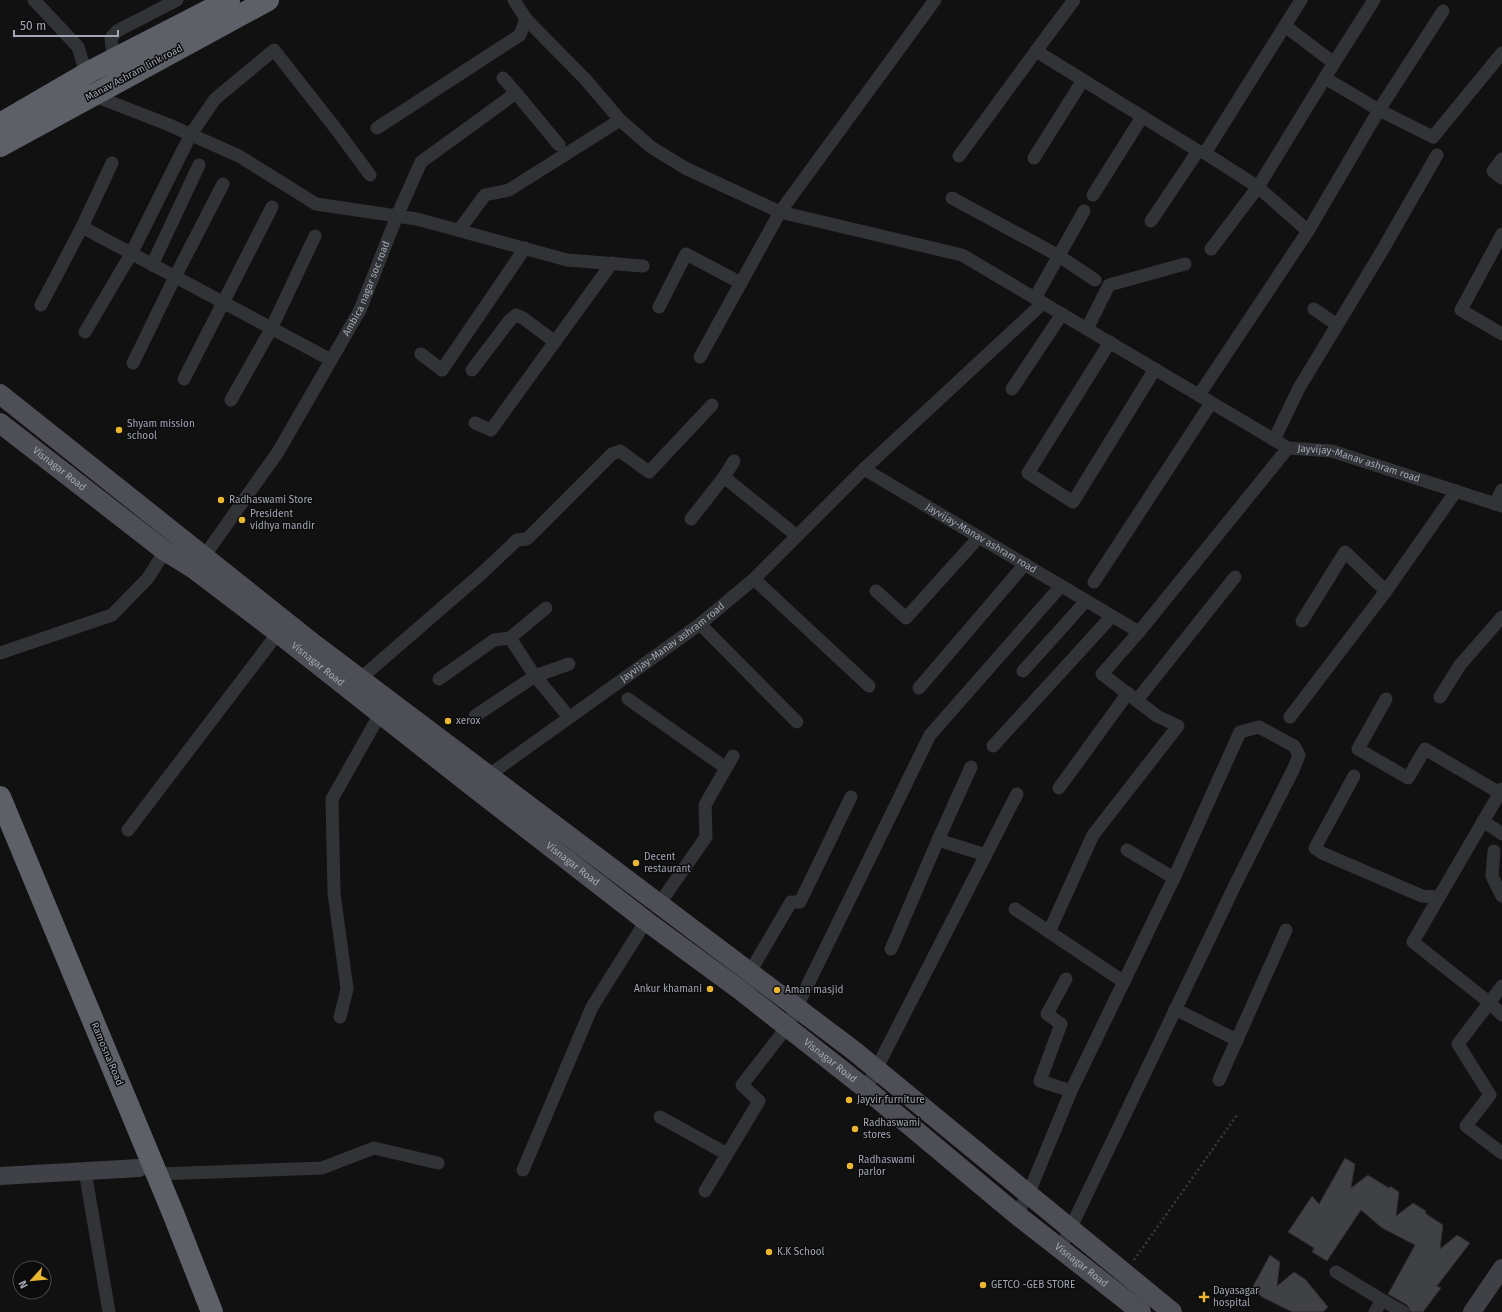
<svg xmlns="http://www.w3.org/2000/svg" width="1502" height="1312" font-family="'Fira Sans',sans-serif">
<style>
.building{fill:#404145;stroke:#2b2b2e}
.lines{fill:none;stroke-linecap:round;stroke-linejoin:round}
.path{stroke:#38393e;stroke-width:2.5;stroke-dasharray:2 3;stroke-linecap:butt}
.street{stroke:#323337;stroke-width:13}
.secondary{stroke:#404147;stroke-width:18}
.primary{stroke:#4e4f56;stroke-width:20}
.highway{stroke:#5e6068;stroke-width:22}
.poi-dot{fill:#ebb730;stroke:#0c0c0d;stroke-width:1.5}
.labels{text-anchor:middle;dominant-baseline:central;stroke-width:3;stroke-linejoin:round;paint-order:stroke}
.street-label{font-size:10px;fill:#a2a7b3;stroke:#0c0c0d}
.poi-label{font-size:10px;fill:#a2a7b3;stroke:#0c0c0d;text-anchor:start}
</style>
<rect width="100%" height="100%" fill="#111112"/>
<!-- building -->
<path class="building" d="M 1345,1158 L 1355,1164 L 1351,1188 L 1368,1175 L 1389,1188 L 1390,1186 L 1399,1192 L 1396,1216 L 1413,1203 L 1426,1211 L 1425,1213 L 1443,1225 L 1440,1249 L 1457,1235 L 1470,1243 L 1437,1286 L 1441,1288 L 1423,1312 L 1411,1312 L 1407,1305 L 1388,1294 L 1415,1245 L 1382,1228 L 1361,1210 L 1327,1261 L 1312,1252 L 1314,1248 L 1288,1232 L 1312,1196 L 1319,1204 Z
M 1270,1255 L 1280,1262 L 1277,1286 L 1294,1272 L 1305,1279 L 1328,1307 L 1323,1312 L 1292,1312 L 1262,1297 L 1252,1288 Z"/>
<g class="lines">
<!-- path -->
<path class="path" d="M 1134,1260 L 1237,1115"/>
<!-- street -->
<g class="street">
<path d="M 34,0 L 78,47 L 83,63 L 91,71"/>
<path id="s1" d="M 514,0 L 526,19 L 586,80 L 620,120 L 651,147 L 685,168 L 780,212 L 962,255 L 1288,448 L 1332,451 L 1502,506"/>
<path d="M 1074,0 L 1036,51 L 1083,80"/>
<path d="M 1285,26 L 1334,63 L 1374,0"/>
<path d="M 117,58 L 112,48 L 111,38 L 117,31 L 177,0"/>
<path d="M 503,78 L 516,93"/>
<path d="M 1325,78 L 1379,110 L 1443,11"/>
<path d="M 92,95 L 167,124 L 239,156 L 316,204 L 397,216 L 421,162 L 516,93 L 559,145"/>
<path d="M 377,128 L 520,35 L 526,19"/>
<path d="M 1205,153 L 1301,0"/>
<path d="M 959,156 L 1036,51"/>
<path d="M 1034,158 L 1083,80 L 1198,151 L 1205,153 L 1258,187 L 1308,231"/>
<path d="M 1502,159 L 1493,171 L 1502,178"/>
<path d="M 112,163 L 82,227 L 331,360"/>
<path d="M 1093,195 L 1142,117"/>
<path d="M 952,198 L 1059,256 L 1095,280"/>
<path d="M 1151,221 L 1198,151"/>
<path d="M 459,230 L 485,195 L 509,190 L 620,120"/>
<path d="M 1502,234 L 1461,310 L 1502,334"/>
<path d="M 1211,249 L 1258,187 L 1334,63"/>
<path d="M 152,265 L 199,165"/>
<path d="M 1035,298 L 1084,211"/>
<path d="M 41,305 L 82,227"/>
<path d="M 659,307 L 686,254 L 741,283"/>
<path d="M 1314,309 L 1337,325"/>
<path d="M 1087,329 L 1109,285 L 1185,264"/>
<path d="M 85,332 L 131,254 L 191,134 L 215,99 L 274,50 L 336,129 L 370,175"/>
<path d="M 1110,342 L 1028,473 L 1073,502 L 1155,369"/>
<path d="M 421,354 L 442,370 L 525,248"/>
<path d="M 700,357 L 780,212 L 935,0"/>
<path d="M 133,363 L 175,277 L 223,184"/>
<path d="M 472,370 L 510,320 L 516,315 L 523,318 L 555,342"/>
<path d="M 184,379 L 272,207"/>
<path d="M 1012,389 L 1062,314"/>
<path d="M 1199,395 L 1308,231 L 1379,110 L 1433,137 L 1502,53"/>
<path d="M 231,400 L 271,329 L 315,236"/>
<path d="M 475,423 L 491,430 L 612,263"/>
<path d="M 1274,440 L 1299,388 L 1379,256 L 1437,155"/>
<path id="s2" d="M 864,469 L 1139,632 L 1288,448"/>
<path d="M 724,477 L 734,461"/>
<path d="M 1495,504 L 1502,490"/>
<path d="M 691,519 L 724,477 L 797,536"/>
<path id="s3" d="M 200,562 L 278,452 L 360,310 L 397,216 L 417,219 L 567,260 L 643,266"/>
<path d="M 754,579 L 869,686"/>
<path d="M 1094,582 L 1211,403"/>
<path d="M 876,591 L 906,618 L 979,537"/>
<path d="M 1302,621 L 1345,552 L 1386,591"/>
<path d="M 700,624 L 797,722"/>
<path d="M 0,653 L 112,615 L 148,578 L 165,551"/>
<path d="M 569,664 L 535,676 L 569,717"/>
<path d="M 1023,671 L 1086,601"/>
<path d="M 439,679 L 494,640 L 510,638 L 546,608"/>
<path d="M 354,684 L 481,574 L 517,540 L 527,539 L 612,454 L 620,451 L 649,472 L 712,405"/>
<path d="M 919,688 L 1025,564"/>
<path d="M 1440,697 L 1460,665 L 1502,617"/>
<path d="M 628,699 L 726,768"/>
<path d="M 1386,699 L 1358,749 L 1408,778 L 1425,749 L 1500,793"/>
<path d="M 1137,700 L 1235,577"/>
<path d="M 475,716 L 535,676 L 510,638"/>
<path d="M 1290,717 L 1386,591 L 1456,491"/>
<path d="M 993,746 L 1112,616"/>
<path d="M 1354,776 L 1315,848 L 1322,853 L 1422,896 L 1439,897 L 1502,789"/>
<path id="s4" d="M 482,780 L 700,624 L 754,579 L 864,469 L 1043,303"/>
<path d="M 1059,788 L 1128,693"/>
<path d="M 1483,821 L 1502,834"/>
<path d="M 128,830 L 278,633"/>
<path d="M 938,840 L 971,767"/>
<path d="M 1494,851 L 1492,876 L 1502,896"/>
<path d="M 1439,897 L 1413,942 L 1490,1003 L 1502,1015"/>
<path d="M 657,907 L 706,837 L 705,805 L 733,756"/>
<path d="M 1015,909 L 1124,982"/>
<path d="M 1049,932 L 1093,835 L 1178,726 L 1157,716 L 1102,674 L 1139,632"/>
<path d="M 891,949 L 938,840 L 986,855"/>
<path d="M 750,972 L 791,902 L 800,902 L 851,797"/>
<path d="M 1502,986 L 1458,1044 L 1490,1095 L 1466,1126 L 1502,1153"/>
<path d="M 1175,1009 L 1237,1040"/>
<path d="M 340,1017 L 347,989 L 334,893 L 332,799 L 380,714"/>
<path d="M 1219,1080 L 1286,930"/>
<path d="M 866,1089 L 1017,794"/>
<path d="M 1071,1091 L 1174,878"/>
<path d="M 660,1117 L 727,1154"/>
<path d="M 523,1170 L 592,1007 L 646,921"/>
<path d="M 85,1171 L 109,1312"/>
<path d="M 156,1174 L 322,1168 L 374,1148 L 438,1163"/>
<path d="M 705,1191 L 759,1101 L 742,1085 L 787,1027 L 930,735 L 1061,586"/>
<path d="M 1017,1215 L 1032,1185 L 1071,1091 L 1040,1081 L 1061,1024 L 1047,1014 L 1066,979"/>
<path d="M 1061,1248 L 1237,881 L 1294,768 L 1299,755 L 1294,746 L 1259,727 L 1240,732 L 1174,878 L 1127,850"/>
<path d="M 1336,1272 L 1382,1300"/>
<path d="M 1375,1312 L 1382,1300 L 1403,1312"/>
</g>
<!-- secondary -->
<path class="secondary" d="M 0,1176 L 139,1168
M 1472,1312 L 1502,1268"/>
<!-- primary -->
<g class="primary">
<path d="M 0,394 L 314,644 L 853,1050 L 1172,1312"/>
<path id="s5" d="M 0,423 L 165,551 L 194,569 L 278,633 L 473,787 L 646,921 L 740,990 L 866,1089 L 1017,1215 L 1141,1312"/>
</g>
<!-- highway -->
<path class="highway" d="M 0,124 L 91,71 L 229,0
M 0,146 L 268,0
M 0,797 L 173,1213 L 212,1312"/>
</g>
<!-- markers -->
<g class="poi-dot">
<circle cx="119" cy="430" r="4"/>
<circle cx="221" cy="500" r="4"/>
<circle cx="242" cy="520" r="4"/>
<circle cx="448" cy="721" r="4"/>
<circle cx="636" cy="863" r="4"/>
<circle cx="710" cy="989" r="4"/>
<circle cx="777" cy="990" r="4"/>
<circle cx="849" cy="1100" r="4"/>
<circle cx="855" cy="1129" r="4"/>
<circle cx="850" cy="1166" r="4"/>
<circle cx="769" cy="1252" r="4"/>
<circle cx="983" cy="1285" r="4"/>
<path d="M1202 1291h4v4h4v4h-4v4h-4v-4h-4v-4h4z"/>
</g>
<g class="labels">
<!-- street labels -->
<g class="street-label">
<text transform="translate(134 73) rotate(-28)">Manav Ashram link road</text>
<text stroke="none"><textPath href="#s3" startOffset="321">Ambica nagar soc road</textPath></text>
<text stroke="none"><textPath href="#s1" startOffset="985">Jayvijay-Manav ashram road</textPath></text>
<text stroke="none"><textPath href="#s5" startOffset="75">Visnagar Road</textPath></text>
<text stroke="none"><textPath href="#s2" startOffset="136">Jayvijay-Manav ashram road</textPath></text>
<text stroke="none"><textPath href="#s4" startOffset="235">Jayvijay-Manav ashram road</textPath></text>
<text stroke="none"><textPath href="#s5" startOffset="399">Visnagar Road</textPath></text>
<text stroke="none"><textPath href="#s5" startOffset="723">Visnagar Road</textPath></text>
<text transform="translate(107 1054) rotate(67)">Ramosna Road</text>
<text stroke="none"><textPath href="#s5" startOffset="1047">Visnagar Road</textPath></text>
<text stroke="none"><textPath href="#s5" startOffset="1371">Visnagar Road</textPath></text>
</g>
<!-- poi labels -->
<g class="poi-label">
<text x="127" y="424">Shyam mission<tspan x="127" dy="12">school</tspan></text>
<text x="229" y="500">Radhaswami Store</text>
<text x="250" y="514">President<tspan x="250" dy="12">vidhya mandir</tspan></text>
<text x="456" y="721">xerox</text>
<text x="644" y="857">Decent<tspan x="644" dy="12">restaurant</tspan></text>
<text x="702" y="989" text-anchor="end">Ankur khamani</text>
<text x="785" y="990">Aman masjid</text>
<text x="857" y="1100">Jayvir furniture</text>
<text x="863" y="1123">Radhaswami<tspan x="863" dy="12">stores</tspan></text>
<text x="858" y="1160">Radhaswami<tspan x="858" dy="12">parlor</tspan></text>
<text x="777" y="1252">K.K School</text>
<text x="991" y="1285">GETCO -GEB STORE</text>
<text x="1213" y="1291">Dayasagar<tspan x="1213" dy="12">hospital</tspan></text>
</g>
</g>
<!-- north arrow -->
<g transform="translate(32 1280) rotate(243)"><circle r="19" fill="#0c0c0d" stroke="#484a4f"/>
<path d="M0-3L7 15L0 10L-7 15Z" fill="#ebb730"/>
<text y="-6" font-size="11" font-weight="bold" text-anchor="middle" fill="#a2a7b3">N</text>
</g>
<!-- scale -->
<path d="M14 30v6h104v-6" fill="none" stroke="#a2a7b3" stroke-width="2"/>
<text x="20" y="30" font-size="12" fill="#a2a7b3" stroke="#0c0c0d" stroke-width="3" paint-order="stroke">50 m</text>
</svg>
